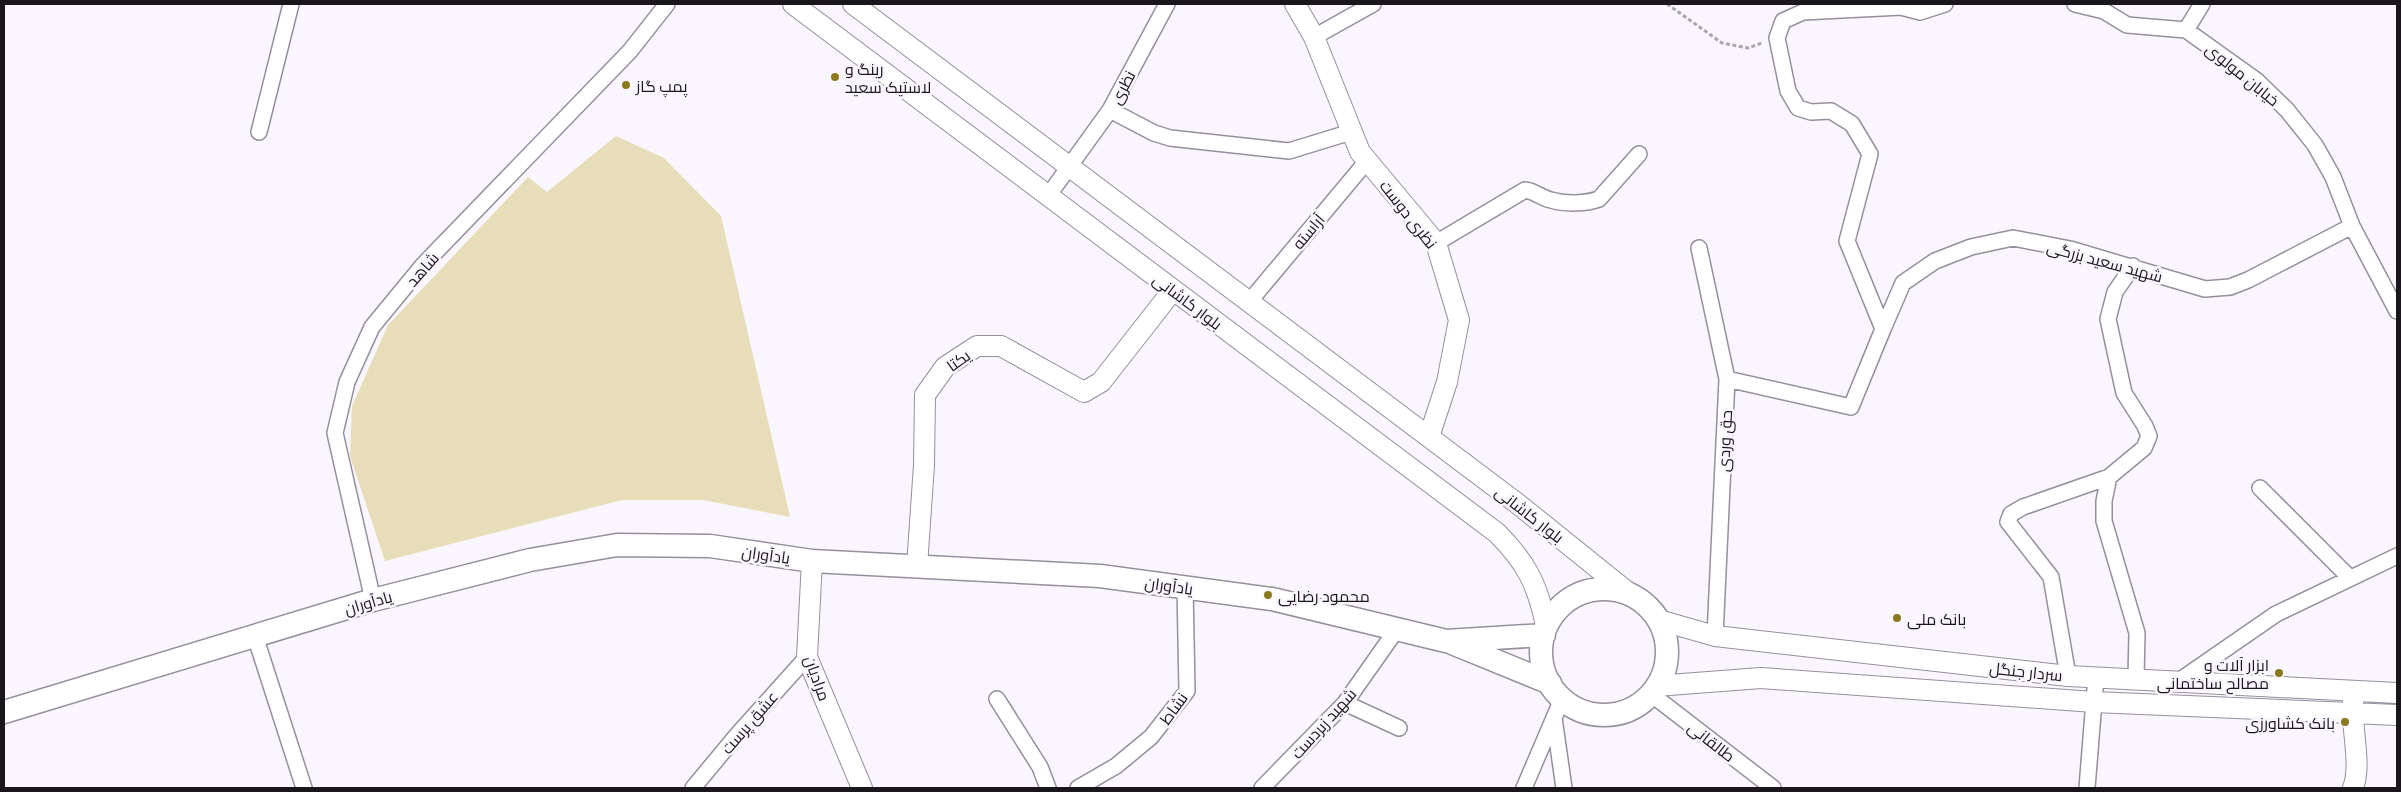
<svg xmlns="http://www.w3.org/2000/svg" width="2401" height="792" font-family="'Exo 2',Cairo,sans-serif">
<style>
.green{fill:#e7deb9}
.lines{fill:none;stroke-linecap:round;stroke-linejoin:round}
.street-casing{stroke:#968f9e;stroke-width:18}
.secondary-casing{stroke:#968f9e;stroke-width:22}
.primary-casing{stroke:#968f9e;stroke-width:25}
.path{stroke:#a9a6ac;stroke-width:3;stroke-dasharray:4 2.5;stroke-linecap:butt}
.street{stroke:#fff;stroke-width:15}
.secondary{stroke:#fff;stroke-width:20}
.primary{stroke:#fff;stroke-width:22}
.poi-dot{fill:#8c781c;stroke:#f9f6fd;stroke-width:2}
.labels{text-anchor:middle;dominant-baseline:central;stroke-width:5;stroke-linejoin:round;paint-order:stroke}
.poi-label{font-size:16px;fill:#19171c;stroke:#f9f6fd;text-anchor:start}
.street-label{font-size:16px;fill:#19171c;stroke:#f9f6fd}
</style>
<rect width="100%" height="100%" fill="#f9f6fd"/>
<!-- green -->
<path class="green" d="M 616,136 L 664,158 L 721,216 L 790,517 L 703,500 L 622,500 L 385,561 L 350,456 L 352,406 L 388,325 L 528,177 L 547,192 Z"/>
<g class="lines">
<!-- street casing -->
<g class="street-casing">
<path id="street" d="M 2075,4 L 2104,11
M 2098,4 L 2104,11 L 2127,25 L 2186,30 L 2256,80 L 2287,110 L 2315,145 L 2333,177 L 2352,226 L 2397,311
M 2186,30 L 2202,4
M 1314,37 L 1373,4
M 1110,110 L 1154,133 L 1170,138 L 1289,151 L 1351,132
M 259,132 L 291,4
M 1048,196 L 1110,110 L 1167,4
M 1436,243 L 1525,190 C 1535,191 1541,198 1551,200 C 1564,204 1586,204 1599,199 L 1639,154
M 1699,248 L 1727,379 L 1715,636
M 2133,266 L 2115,292 L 2108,319 L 2124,393 L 2145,426 L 2149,436 L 2144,448 L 2109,477 L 2104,501 L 2104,521 L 2137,633 L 2136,678
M 1249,302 L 1367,161
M 1883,329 L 1903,283 L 1935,261 L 1971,247 L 2013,238 L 2070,249 L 2205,289 L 2230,287 L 2248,280 L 2352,226
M 1727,379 L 1851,407 L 1883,329 L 1847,241 L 1870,154 L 1852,124 L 1831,111 L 1811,112 L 1798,108 L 1788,91 L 1777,38 L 1783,21 L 1803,12 L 1901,7 L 1920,12 L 1945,4
M 2260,488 L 2350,578
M 373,600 L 335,433 L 347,382 L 372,327 L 423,265 L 630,51 L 667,4
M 255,636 L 304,788
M 2068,676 L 2051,577 L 2008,522 L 2011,514 L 2023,507 L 2109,477
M 2179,681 L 2276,614 L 2397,556
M 1651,694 L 1773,788
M 997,699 L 1040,767 L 1048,788
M 1345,703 L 1399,728
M 1554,718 L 1564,788
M 693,788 L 737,735 L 807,657
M 1078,788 L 1116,766 L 1151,737 L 1187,691 L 1185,587
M 1262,788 L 1345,703 L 1397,629
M 1524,788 L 1562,699
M 2087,788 L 2096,676"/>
</g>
<!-- secondary casing -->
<g class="secondary-casing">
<path id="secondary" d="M 793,4 L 1497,533 C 1526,562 1538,585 1546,626
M 853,4 L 1518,504 L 1630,594
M 1295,4 L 1314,37 L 1360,152 L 1436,243 L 1459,320 L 1447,382 L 1429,437
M 812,561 L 807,657 L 862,788
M 917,566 L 924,465 L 925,395 L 945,367 L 977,346 L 1001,346 L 1084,392 L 1101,382 L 1173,290
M 1659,620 L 1715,636 L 2068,676 L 2397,693
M 1656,686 L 1761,678 L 2094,702 L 2397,715
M 2353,702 C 2351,729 2362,765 2353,788"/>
</g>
<!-- primary casing -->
<g class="primary-casing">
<path id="primary" d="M1541 652a63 63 0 1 1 126 0a63 63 0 1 1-126 0Z
M 1452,643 L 1550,683
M 4,712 L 373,600 L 530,560 L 617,545 L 710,546 L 812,561 L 1100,576 L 1272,599 L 1446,641 L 1544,635"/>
</g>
<!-- path -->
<path class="path" d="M 1667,4 L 1722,43 L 1748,48 L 1762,43"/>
<!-- street -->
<use href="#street" class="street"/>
<!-- secondary -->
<use href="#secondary" class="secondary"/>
<!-- primary -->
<use href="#primary" class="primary"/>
</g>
<!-- markers -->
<g class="poi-dot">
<circle cx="835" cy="77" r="5"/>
<circle cx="626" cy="85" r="5"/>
<circle cx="1268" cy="595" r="5"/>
<circle cx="1897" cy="618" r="5"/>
<circle cx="2279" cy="673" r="5"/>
<circle cx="2345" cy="722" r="5"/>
</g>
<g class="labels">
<!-- poi labels -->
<g class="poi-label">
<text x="845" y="68">رینگ و<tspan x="845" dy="18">لاستیک سعید</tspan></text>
<text x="636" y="85">پمپ گاز</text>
<text x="1278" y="595">محمود رضایی</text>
<text x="1907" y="618">بانک ملی</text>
<text x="2269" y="664" text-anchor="end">ابزار آلات و<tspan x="2269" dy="18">مصالح ساختمانی</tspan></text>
<text x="2335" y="722" text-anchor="end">بانک کشاورزی</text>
</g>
<!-- street labels -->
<g class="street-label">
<text transform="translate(2243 74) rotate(39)">خیابان مولوی</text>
<text transform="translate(1122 87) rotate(-62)">نظری</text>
<text transform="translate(1409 214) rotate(52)">نظری دوست</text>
<text transform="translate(1308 231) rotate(-50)">آراسته</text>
<text transform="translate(2105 261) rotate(15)">شهید سعید بزرگی</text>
<text transform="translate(422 269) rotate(-48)">شاهد</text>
<text transform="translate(1188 301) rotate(37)">بلوار کاشانی</text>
<text transform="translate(958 360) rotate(-36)">یکتا</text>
<text transform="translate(1724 441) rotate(-87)">حق وردی</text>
<text transform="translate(1530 514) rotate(38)">بلوار کاشانی</text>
<text transform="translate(766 554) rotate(8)">یادآوران</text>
<text transform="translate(1169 585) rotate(8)">یادآوران</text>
<text transform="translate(368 602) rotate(-16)">یادآوران</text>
<text transform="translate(2026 671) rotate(6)">سردار جنگل</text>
<text transform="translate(818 678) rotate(70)">مرادیان</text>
<text transform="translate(1173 708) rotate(-54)">نشاط</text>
<text transform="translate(749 722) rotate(-49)">عشق پرست</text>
<text transform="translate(1323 723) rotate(-48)">شهید زبردست</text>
<text transform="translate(1712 741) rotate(38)">طالقانی</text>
</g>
</g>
<!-- border -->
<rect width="2401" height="792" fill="none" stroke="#19171c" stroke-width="10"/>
</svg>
